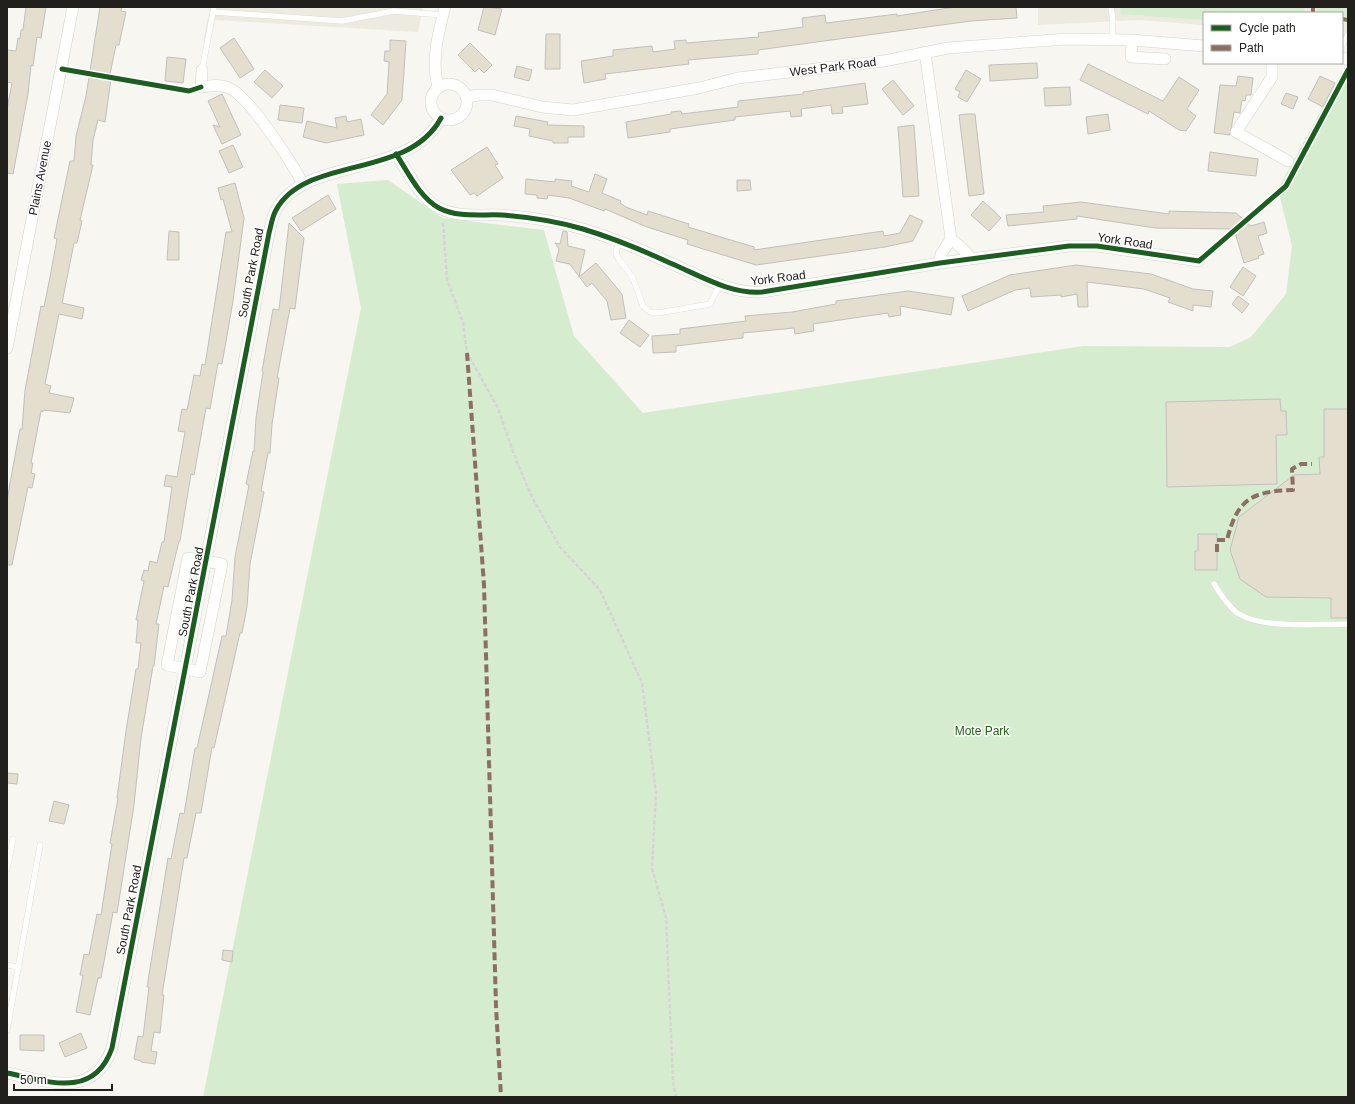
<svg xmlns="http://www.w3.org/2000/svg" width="1355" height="1104" font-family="Arial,sans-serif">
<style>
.built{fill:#edeadf}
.green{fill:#d6eccf}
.building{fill:#e4dece;stroke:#c1c0bd}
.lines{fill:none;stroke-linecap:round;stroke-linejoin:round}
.lane-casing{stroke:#d3d2cf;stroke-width:6}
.street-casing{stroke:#d3d2cf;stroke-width:12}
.path{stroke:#d5d4d3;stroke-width:2.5;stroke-dasharray:4 2;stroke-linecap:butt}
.lane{stroke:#fefefd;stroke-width:5.5}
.street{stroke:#fefefd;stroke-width:11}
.quiet{stroke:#8d6e63;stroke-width:4;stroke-dasharray:8 4;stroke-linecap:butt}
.cycleway-casing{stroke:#fff;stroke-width:8}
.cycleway{stroke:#1b5e20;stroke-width:5}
.labels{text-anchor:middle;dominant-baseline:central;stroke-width:3;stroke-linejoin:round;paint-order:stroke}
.street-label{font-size:12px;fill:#21201d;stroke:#fff}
.park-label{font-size:12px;fill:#216015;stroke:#fff}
</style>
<rect width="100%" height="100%" fill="#f7f6f1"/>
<!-- built -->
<path class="built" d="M 210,7 L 423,7 L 418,32 L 215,20 L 210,44 L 203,42 Z
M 1038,7 L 1348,7 L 1348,41 L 1342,40 L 1342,13 L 1204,13 L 1204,25 L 1139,20 L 1038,25 Z"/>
<!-- green -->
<path class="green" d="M 1120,7 L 1306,7 L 1302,13 L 1204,13 L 1204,20 L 1121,14 Z
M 1317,7 L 1348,7 L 1348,16 L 1342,16 L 1342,13 L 1317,13 Z
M 1348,69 L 1348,1097 L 203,1097 L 361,308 L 337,184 L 388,180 L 443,218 L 544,230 L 574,336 L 643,413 L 1083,346 L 1230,347 L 1251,337 L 1286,294 L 1292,246 L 1278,189 L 1343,70 Z"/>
<!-- building -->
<path class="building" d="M 26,7 L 46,7 L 41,38 L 37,37 L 33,66 L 31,65 L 28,94 L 13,174 L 7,173 L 7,109 L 12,83 L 7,82 L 7,50 L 16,51 L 18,38 L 20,39 L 21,30 L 23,30 Z
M 100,7 L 122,7 L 121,11 L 126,12 L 119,45 L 116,45 L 109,79 L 111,79 L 105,122 L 98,120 L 93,140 L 91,165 L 93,165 L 80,220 L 82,221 L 77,243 L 74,243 L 62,303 L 84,308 L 82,319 L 59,314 L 45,384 L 51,386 L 49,393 L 74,398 L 70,413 L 43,410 L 43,412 L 41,411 L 31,463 L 33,463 L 31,473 L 35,474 L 32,488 L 28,487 L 12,565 L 7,565 L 7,501 L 10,483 L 20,429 L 22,429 L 25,390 L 41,306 L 44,307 L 50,277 L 57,239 L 54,238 L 70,161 L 74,161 L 76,136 L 86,96 Z
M 484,7 L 502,9 L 495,35 L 478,30 Z
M 955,7 L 1016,7 L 1017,18 L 971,21 L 758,50 L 758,54 L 688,60 L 689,64 L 605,74 L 606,79 L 584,83 L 581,61 L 613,56 L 613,50 L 652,46 L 653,52 L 675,49 L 674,41 L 686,40 L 686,43 L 759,37 L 758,33 L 803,27 L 802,18 L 825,15 L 826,23 L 897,14 L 897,16 Z
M 546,34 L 560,34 L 560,69 L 545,69 Z
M 234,38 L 254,69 L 240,78 L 220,48 Z
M 390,40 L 406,41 L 402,100 L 383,125 L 371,115 L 387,94 L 389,62 L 384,61 L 385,51 L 390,51 Z
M 470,43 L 492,65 L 484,73 L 479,68 L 475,72 L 458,55 Z
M 167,57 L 186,59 L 183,83 L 165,81 Z
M 1037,63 L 1038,78 L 990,81 L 989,65 Z
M 1088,64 L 1163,101 L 1179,77 L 1199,90 L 1187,109 L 1196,116 L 1186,131 L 1179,130 L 1149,111 L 1148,114 L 1080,80 Z
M 517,66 L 532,70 L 529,81 L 514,77 Z
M 265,70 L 283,86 L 272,98 L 254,82 Z
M 966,70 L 981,79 L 967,102 L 958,97 L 960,92 L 955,89 Z
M 1238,76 L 1253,78 L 1251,95 L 1246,95 L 1245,101 L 1242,100 L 1240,113 L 1234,112 L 1230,135 L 1214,133 L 1220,85 L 1236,86 Z
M 1320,76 L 1335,83 L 1323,107 L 1308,99 Z
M 893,80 L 914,106 L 903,115 L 882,89 Z
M 865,83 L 868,104 L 842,107 L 843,113 L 832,114 L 831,105 L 801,109 L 802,116 L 791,117 L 790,111 L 735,117 L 735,120 L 670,129 L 670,132 L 628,138 L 626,122 L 671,114 L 671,112 L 681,111 L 682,114 L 738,107 L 738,101 L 803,94 L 803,92 Z
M 1070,87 L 1071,105 L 1045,106 L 1044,88 Z
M 1286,93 L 1298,97 L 1293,109 L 1281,104 Z
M 222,94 L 241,135 L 222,144 L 213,125 L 220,127 L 208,101 Z
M 280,105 L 304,108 L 302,123 L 278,120 Z
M 967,114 L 975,114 L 984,194 L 969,196 L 959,115 Z
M 1108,114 L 1110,130 L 1088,134 L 1086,117 Z
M 346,116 L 347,122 L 361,119 L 364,135 L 326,143 L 303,137 L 307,121 L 337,128 L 335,118 Z
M 516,116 L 548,122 L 547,125 L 584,126 L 584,137 L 568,137 L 568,143 L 553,143 L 553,141 L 529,136 L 530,129 L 514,126 Z
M 914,125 L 919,196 L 903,197 L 898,127 Z
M 233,145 L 243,167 L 229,173 L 219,151 Z
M 487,147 L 498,164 L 495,165 L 503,178 L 477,196 L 474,193 L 470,195 L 451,170 Z
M 1210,152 L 1258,159 L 1256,176 L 1208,171 Z
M 595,174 L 607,179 L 602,193 L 621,201 L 620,203 L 626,207 L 647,215 L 648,211 L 689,224 L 688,227 L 754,247 L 754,250 L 883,231 L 884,236 L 900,233 L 910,215 L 923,221 L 913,241 L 885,247 L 756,265 L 687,244 L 688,240 L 647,227 L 605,209 L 604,211 L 569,198 L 548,195 L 547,199 L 537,198 L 537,195 L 525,194 L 526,179 L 555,182 L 555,179 L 572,181 L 571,186 L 589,192 Z
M 737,180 L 750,180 L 751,190 L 737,191 Z
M 235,183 L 244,218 L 233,301 L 222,364 L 218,363 L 210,409 L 206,408 L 194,475 L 191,474 L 180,541 L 179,541 L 168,587 L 164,586 L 156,624 L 159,624 L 154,666 L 153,666 L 141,738 L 134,805 L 117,913 L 113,912 L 101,978 L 98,978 L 90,1015 L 76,1012 L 83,975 L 80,975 L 84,954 L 89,955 L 97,914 L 101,915 L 112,844 L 110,843 L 118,798 L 117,798 L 126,731 L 136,669 L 138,669 L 141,643 L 136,643 L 138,620 L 136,620 L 144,581 L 141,580 L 144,570 L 148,571 L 150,561 L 157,563 L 162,542 L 164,542 L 172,487 L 164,486 L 166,475 L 177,477 L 185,432 L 178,431 L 182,409 L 187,410 L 194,375 L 200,376 L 202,364 L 205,365 L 226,232 L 232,232 L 223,199 L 221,200 L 218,188 Z
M 328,195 L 336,209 L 301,231 L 292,218 Z
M 983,201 L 1001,218 L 989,231 L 971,215 Z
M 1081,202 L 1169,214 L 1169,211 L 1236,213 L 1251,226 L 1264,222 L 1267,233 L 1258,236 L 1264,254 L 1258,256 L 1259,258 L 1244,263 L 1234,229 L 1155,228 L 1077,216 L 1077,219 L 1008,226 L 1006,215 L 1044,212 L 1043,206 Z
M 289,223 L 304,238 L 295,309 L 290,308 L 277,378 L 279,378 L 272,424 L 270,453 L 268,453 L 261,491 L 264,492 L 250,564 L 247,607 L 242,633 L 240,633 L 214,748 L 212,747 L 201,813 L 196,813 L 187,858 L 184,858 L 162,995 L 164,995 L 160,1033 L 154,1032 L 151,1051 L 157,1052 L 155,1064 L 141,1062 L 141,1061 L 134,1059 L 138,1036 L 143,1037 L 149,987 L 147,987 L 168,858 L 171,859 L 180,813 L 184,814 L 195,748 L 197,748 L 222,636 L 226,636 L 232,600 L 235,557 L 249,485 L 246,484 L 253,451 L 254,452 L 256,418 L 263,372 L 262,371 L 273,309 L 279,310 Z
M 169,231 L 179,232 L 179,260 L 167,260 Z
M 563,231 L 567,232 L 568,246 L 585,250 L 579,277 L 596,263 L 622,294 L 626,318 L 611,320 L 607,301 L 592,283 L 587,287 L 569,263 L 569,264 L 556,261 L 559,249 L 555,243 L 560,244 Z
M 1076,265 L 1151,274 L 1193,289 L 1213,291 L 1211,307 L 1193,305 L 1193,311 L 1168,302 L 1170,298 L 1144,289 L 1087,282 L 1088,307 L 1078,307 L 1077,294 L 1061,297 L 1061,295 L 1031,297 L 1030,288 L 1015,290 L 968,311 L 962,296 L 1010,275 Z
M 1243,267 L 1256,276 L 1243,296 L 1230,287 Z
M 908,291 L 954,298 L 951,315 L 900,306 L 901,315 L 889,317 L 888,313 L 813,324 L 814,331 L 795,334 L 794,328 L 743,333 L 743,338 L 676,346 L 676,352 L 653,353 L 652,336 L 680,334 L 680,329 L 746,321 L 745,316 L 792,312 L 836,304 L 836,301 Z
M 1238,296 L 1249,304 L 1242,313 L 1232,304 Z
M 629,320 L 649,335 L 640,347 L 620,333 Z
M 1280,399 L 1281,411 L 1286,411 L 1287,435 L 1276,435 L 1277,484 L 1167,487 L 1166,402 Z
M 1324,409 L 1348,409 L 1348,618 L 1331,618 L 1331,598 L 1266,597 L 1240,579 L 1230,550 L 1239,517 L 1294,475 L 1320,474 L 1319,457 L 1324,457 Z
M 1198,534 L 1217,534 L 1217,570 L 1195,570 L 1195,551 L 1198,551 Z
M 7,773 L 18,774 L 17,784 L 7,783 Z
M 54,801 L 69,805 L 64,824 L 49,821 Z
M 223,950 L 233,951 L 232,962 L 222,960 Z
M 81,1033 L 87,1048 L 65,1057 L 59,1043 Z
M 20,1035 L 44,1035 L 44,1051 L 20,1050 Z"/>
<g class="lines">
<!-- lane casing -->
<g class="lane-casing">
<path id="lane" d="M 1111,7 L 1113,21 L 1112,39
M 213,12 L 342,21 L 394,11 L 443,15
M 1342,45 L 1348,35
M 202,70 L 214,7
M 619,241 L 616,252 L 618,258 L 633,278 L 643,306 L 650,312 L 658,313 L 710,304 L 720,284
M 1214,584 C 1221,594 1229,608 1239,614 C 1263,629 1319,624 1348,624
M 7,869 L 13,839
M 7,965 L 19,967
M 7,1030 L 40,845"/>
</g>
<!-- street casing -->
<g class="street-casing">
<path id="street" d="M 1132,40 L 1131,57 L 1165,59
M 925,52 L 951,239 L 965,251 L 971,259
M 1342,58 L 1348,59
M 1272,63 L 1272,77 L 1236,132 L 1288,161
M 202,70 L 201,87 C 210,86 220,84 229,88 C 249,96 292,163 303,184
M431 102a18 18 0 1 1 36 0a18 18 0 1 1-36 0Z
M 438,87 C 431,60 438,34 445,7
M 466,97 L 479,95 L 492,95 L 542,107 L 573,110 L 699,88 L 738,78 L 884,61 L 948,48 L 1067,39 L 1132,40 L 1204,46
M 396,154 C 408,172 420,198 439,208 C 458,218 482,214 502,215 C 529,217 556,221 583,229 C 613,238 642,250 670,263 C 699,275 729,294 762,292 L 940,263 L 1069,246 L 1097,246 L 1199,261
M 940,263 L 941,254 L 951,239
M 7,348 L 73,7
M 188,558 L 222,564 L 200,672 L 167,665 Z
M 7,1073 C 47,1081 94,1100 112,1048 L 269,233 C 271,226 272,217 276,210 C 306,155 408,180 441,118"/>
</g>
<!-- path -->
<path class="path" d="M 443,223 L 447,279 L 463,323 L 467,353 L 498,408 L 516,460 L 532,497 L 560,547 L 600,590 L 642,683 L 656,793 L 652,868 L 666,918 L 673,1082 L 676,1097"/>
<!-- lane -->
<use href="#lane" class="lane"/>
<!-- street -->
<use href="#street" class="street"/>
<!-- quiet -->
<path class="quiet" d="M 1313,13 L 1313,7
M 1342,19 L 1348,20
M 467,353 L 484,585 L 496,1006 L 501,1097
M 1217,552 L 1217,540 L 1227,540 C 1237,500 1251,491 1293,490 L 1292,469 L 1301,464 L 1312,464"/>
<!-- cycleway casing -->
<g class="cycleway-casing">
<path id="cycleway" d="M 62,69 L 189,91 L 201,87
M 396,154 C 408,172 420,198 439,208 C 458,218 482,214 502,215 C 529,217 556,221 583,229 C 613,238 642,250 670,263 C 699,275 729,294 762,292 L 940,263 L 1069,246 L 1097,246 L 1199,261 L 1286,186 L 1348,70
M 7,1073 C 47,1081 94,1100 112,1048 L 269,233 C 271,226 272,217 276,210 C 306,155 408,180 441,118"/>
</g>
<!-- cycleway -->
<use href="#cycleway" class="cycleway"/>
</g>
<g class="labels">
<!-- street labels -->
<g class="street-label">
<text transform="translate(833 67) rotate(-7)">West Park Road</text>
<text transform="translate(40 178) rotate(-79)">Plains Avenue</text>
<text transform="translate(1125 241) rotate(8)">York Road</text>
<text transform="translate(251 273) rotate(-79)">South Park Road</text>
<text transform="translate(778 278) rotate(-7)">York Road</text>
<text transform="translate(191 592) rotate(-79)">South Park Road</text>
<text transform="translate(129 910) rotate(-79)">South Park Road</text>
</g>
<!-- park labels -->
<g class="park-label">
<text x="982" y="731">Mote Park</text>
</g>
</g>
<!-- border -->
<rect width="1355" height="1104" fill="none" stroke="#21201d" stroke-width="16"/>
<!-- legend -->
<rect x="1203" y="12" width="140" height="52" fill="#ffffff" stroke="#a6a6a5"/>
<rect x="1211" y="25" width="20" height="6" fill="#1b5e20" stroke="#a6a6a5"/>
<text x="1239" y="32" font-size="12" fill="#21201d">Cycle path</text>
<rect x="1211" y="45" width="20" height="6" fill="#8d6e63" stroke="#a6a6a5"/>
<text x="1239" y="52" font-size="12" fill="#21201d">Path</text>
<!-- scale -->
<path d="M14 1084v6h98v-6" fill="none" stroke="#21201d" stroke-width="2"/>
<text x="20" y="1084" font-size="12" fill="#21201d" stroke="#ffffff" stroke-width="3" paint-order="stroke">50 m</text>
</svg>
